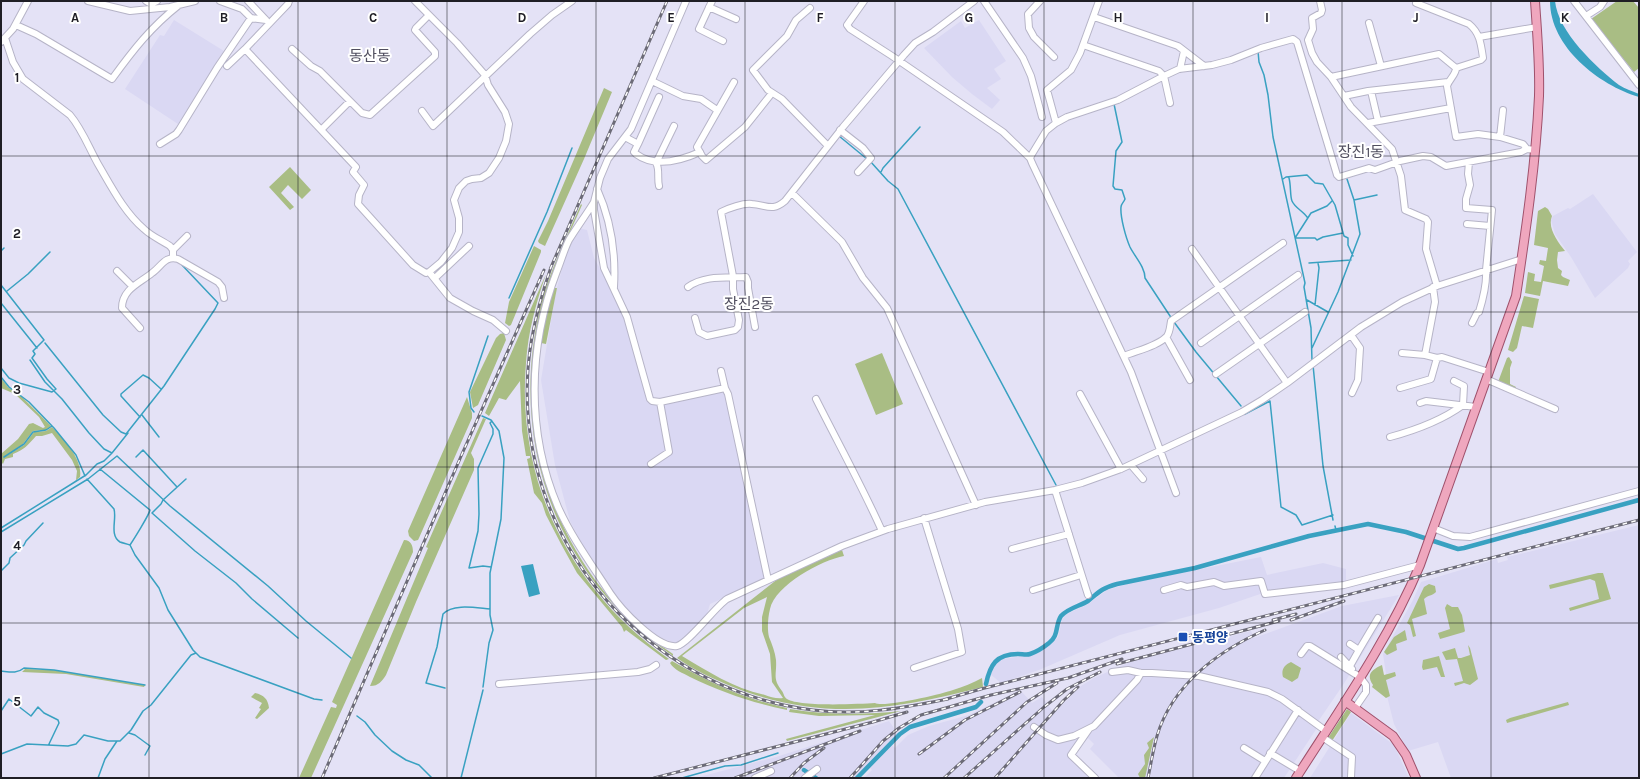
<svg xmlns="http://www.w3.org/2000/svg" width="1640" height="779" font-family="Karla,'Noto Sans KR',sans-serif">
<style>
.built{fill:#dad8f3}
.green{fill:#a9bd84;fill-rule:evenodd}
.water{fill:#39a1c1}
.lines{fill:none;stroke-linecap:round;stroke-linejoin:round}
.stream{stroke:#39a1c1;stroke-width:1.5}
.canal{stroke:#39a1c1;stroke-width:4.5}
.minor-casing{stroke:#b6b4c7;stroke-width:8}
.major-casing{stroke:#9f516c;stroke-width:10}
.minor{stroke:#fff;stroke-width:6}
.major{stroke:#efa7be;stroke-width:8}
.rail-casing{stroke:#6c6b77;stroke-width:3}
.rail{stroke:#fff;stroke-width:1.5;stroke-dasharray:4.5;stroke-linecap:butt}
.grid{fill:none;stroke:#1f1e25;stroke-width:1;stroke-opacity:0.55}
.transit-dot{fill:#1a4fb4;stroke:#fff;stroke-width:1.5}
.labels{text-anchor:middle;dominant-baseline:central;stroke-width:4;stroke-linejoin:round;paint-order:stroke}
.transit-label{font-size:13px;font-weight:bold;fill:#164399;stroke:#fff;text-anchor:start}
.quarter-label{font-size:15px;fill:#504e5f;stroke:#fff}
.grid-label{font-size:13px;text-anchor:middle;font-weight:bold;fill:#1f1e25;stroke:#fff;stroke-width:4;stroke-linejoin:round;paint-order:stroke}
</style>
<rect width="100%" height="100%" fill="#e4e2f6"/>
<!-- built -->
<path class="built" d="M 174,20 L 224,51 L 178,124 L 125,89 L 160,35 L 164,36 Z
M 979,20 L 1006,61 L 994,69 L 1001,79 L 987,88 L 1000,100 L 992,109 L 972,94 L 952,77 L 924,48 L 961,21 L 965,28 Z
M 1593,194 L 1637,252 L 1628,261 L 1630,264 L 1628,268 L 1595,298 L 1571,257 L 1555,234 L 1551,220 L 1553,216 L 1568,208 L 1570,209 Z
M 579,228 L 587,230 L 594,258 L 611,288 L 627,324 L 648,401 L 652,405 L 720,389 L 726,394 L 756,545 L 765,578 L 764,580 L 710,604 L 707,614 L 702,621 L 679,643 L 671,642 L 660,637 L 644,627 L 623,608 L 583,546 L 570,521 L 555,465 L 541,380 L 556,291 L 568,247 Z
M 1639,525 L 1639,778 L 1451,778 L 1438,742 L 1408,751 L 1394,724 L 1387,696 L 1386,674 L 1383,654 L 1413,600 L 1421,582 L 1497,559 L 1498,563 L 1508,560 L 1507,557 Z
M 1261,557 L 1267,575 L 1323,563 L 1346,569 L 1346,582 L 1324,583 L 1269,591 L 1219,608 L 1120,635 L 1039,670 L 1001,683 L 990,674 L 994,665 L 1003,659 L 1031,655 L 1050,645 L 1058,637 L 1062,620 L 1065,615 L 1088,604 L 1107,590 L 1131,583 Z
M 1399,595 L 1343,685 L 1315,726 L 1317,728 L 1284,778 L 1119,778 L 1090,749 L 1094,744 L 1088,738 L 1075,752 L 1075,757 L 1096,778 L 864,778 L 872,770 L 870,768 L 892,745 L 895,748 L 908,735 L 929,726 L 969,715 L 1020,690 L 1032,703 L 1042,697 L 1054,713 L 1081,686 L 1094,678 L 1130,662 L 1251,631 L 1254,638 L 1342,606 Z
M 1351,713 L 1394,745 L 1409,778 L 1310,778 Z
M 889,721 L 898,734 L 855,778 L 695,778 L 776,757 Z"/>
<!-- green -->
<path class="green" d="M 1617,1 L 1633,1 L 1639,8 L 1639,68 L 1634,72 L 1591,19 Z
M 604,88 L 612,92 L 584,159 L 545,246 L 539,243 L 538,241 L 548,221 Z
M 290,167 L 311,190 L 302,199 L 288,185 L 281,193 L 294,207 L 290,210 L 269,187 Z
M 581,204 L 582,205 C 565,244 546,282 538,324 C 514,449 565,583 673,654 L 673,656 C 557,577 508,445 540,308 C 549,272 566,238 581,204 Z
M 1545,207 L 1548,209 L 1552,216 C 1547,228 1558,242 1565,251 L 1558,252 L 1557,260 L 1558,268 L 1562,271 L 1561,275 L 1563,277 L 1570,280 L 1568,286 L 1543,281 L 1540,296 L 1525,293 L 1528,272 L 1535,274 L 1534,281 L 1541,282 L 1544,266 L 1539,264 L 1540,260 L 1546,261 L 1548,248 L 1534,245 L 1538,211 Z
M 534,246 L 541,250 L 541,252 L 511,325 L 509,326 L 505,323 L 509,302 Z
M 546,274 C 536,303 528,332 526,363 C 516,482 571,591 669,659 L 666,660 L 626,630 L 624,632 L 622,627 L 577,573 L 561,544 L 546,515 L 542,503 L 534,493 L 527,459 L 530,458 L 530,456 L 526,456 L 522,431 L 520,381 L 506,400 L 499,398 L 489,416 L 485,413 Z
M 554,288 L 557,288 L 546,344 L 541,343 L 546,311 Z
M 1524,296 L 1539,299 L 1533,328 L 1522,326 L 1517,348 L 1513,352 L 1508,350 Z
M 504,333 L 506,340 L 478,405 L 473,408 L 470,392 L 496,338 L 500,334 Z
M 882,353 L 903,404 L 876,415 L 855,364 Z
M 1509,357 L 1512,362 L 1510,368 L 1510,384 L 1516,387 L 1515,390 L 1498,382 L 1507,358 Z
M 1,378 L 8,387 L 21,396 L 51,426 L 46,430 L 33,431 L 23,444 L 3,458 L 24,445 L 34,432 L 46,431 L 52,427 C 64,440 83,459 80,477 L 69,486 L 76,480 L 77,471 L 72,460 L 52,433 L 42,436 L 36,436 C 27,446 25,449 13,454 L 13,457 L 5,459 L 3,464 L 1,462 L 1,454 L 18,439 L 29,424 L 33,423 L 43,428 L 45,427 L 39,417 L 15,394 L 1,388 Z
M 467,397 L 472,413 L 472,418 L 419,538 L 418,540 L 414,541 L 409,536 L 408,531 Z
M 483,418 L 486,419 L 471,453 L 474,459 L 474,470 L 416,602 L 386,675 C 382,681 379,686 370,686 L 428,548 L 426,547 Z
M 404,540 C 411,540 413,546 413,552 L 311,778 L 299,778 L 331,707 L 336,708 L 337,705 L 332,702 Z
M 842,550 L 844,556 C 822,560 775,585 770,609 C 768,617 767,629 769,637 C 772,644 775,652 776,660 C 777,675 772,678 782,691 C 784,694 784,697 787,699 C 800,707 858,704 875,703 C 883,708 942,694 953,690 C 963,687 973,683 982,678 L 983,687 C 893,710 823,722 733,687 C 714,679 693,670 677,658 L 779,578 ZM 767,597 L 762,617 L 762,631 L 770,654 L 772,682 L 783,698 C 777,699 770,697 765,695 C 733,688 709,672 682,656 L 744,608 Z
M 1598,573 L 1603,573 L 1611,599 L 1570,611 L 1569,608 L 1599,599 L 1595,581 L 1590,579 L 1550,589 L 1549,585 Z
M 1429,584 L 1435,586 L 1436,592 C 1432,596 1428,595 1424,599 L 1427,614 L 1412,619 L 1416,636 L 1413,637 L 1410,625 L 1407,623 L 1424,587 Z
M 1447,604 L 1452,607 L 1458,607 L 1462,615 L 1465,631 L 1464,632 L 1440,639 L 1438,633 L 1450,629 L 1445,608 Z
M 1405,630 L 1407,640 L 1396,644 L 1397,650 L 1387,655 L 1384,652 L 1394,637 Z
M 1468,645 L 1470,648 L 1478,679 L 1470,685 L 1464,683 L 1455,686 L 1454,683 L 1463,681 L 1457,659 L 1446,660 L 1442,652 L 1455,648 L 1458,658 L 1461,658 L 1470,655 Z
M 1439,656 L 1445,677 L 1441,677 L 1437,667 L 1423,670 L 1422,667 L 1423,660 Z
M 672,661 C 712,684 742,698 787,708 L 787,710 C 753,703 721,692 690,677 C 683,673 674,670 670,663 Z
M 1291,662 L 1301,668 L 1298,678 L 1292,682 L 1283,677 C 1281,670 1284,665 1291,662 Z
M 1382,665 L 1384,675 L 1395,672 L 1396,676 L 1386,680 L 1390,696 L 1386,698 L 1372,687 L 1373,685 C 1366,675 1371,670 1382,665 Z
M 25,669 L 53,670 L 145,685 L 144,687 L 66,674 L 22,672 Z
M 255,693 C 264,695 268,699 269,708 L 257,719 L 255,718 L 261,709 L 259,708 L 262,703 L 251,697 Z
M 1568,702 L 1569,705 L 1507,723 L 1506,720 L 1510,718 Z
M 790,709 C 827,715 864,715 901,711 L 787,741 L 786,739 L 875,715 L 819,716 L 789,712 Z
M 1347,709 L 1351,712 L 1332,741 L 1328,738 Z
M 1154,737 L 1145,778 L 1140,778 L 1138,774 L 1145,764 L 1144,755 L 1149,748 L 1147,743 Z"/>
<!-- water -->
<path class="water" d="M 1550,1 L 1555,1 C 1558,32 1596,67 1619,85 C 1625,89 1633,91 1639,94 L 1639,97 C 1599,85 1550,47 1550,1 Z
M 533,564 L 540,594 L 529,597 L 521,566 Z"/>
<g class="lines">
<!-- stream -->
<path class="stream" d="M 1258,51 L 1259,62 L 1264,75 L 1268,95 L 1273,137 L 1305,283 L 1304,287 L 1311,328 L 1312,361
M 1114,104 L 1122,142 L 1116,151 L 1113,186 L 1115,189 L 1122,190 L 1125,199 C 1124,202 1121,204 1121,207 C 1120,217 1126,238 1130,247 C 1135,257 1145,267 1145,278 L 1172,319
M 839,136 L 867,159
M 870,161 L 888,181 L 898,189 L 1056,485
M 881,172 L 883,168 L 920,127
M 1289,178 C 1291,185 1290,197 1292,201 C 1295,208 1303,211 1307,217
M 1283,179 L 1286,177 L 1307,175 L 1315,183 L 1323,184 L 1335,205 L 1344,236 L 1348,238 L 1348,245 L 1353,256
M 1354,200 L 1377,195
M 1295,238 L 1311,213 L 1327,206 L 1332,201
M 1295,238 L 1315,238 L 1317,240 L 1323,237 L 1343,233
M 1,251 L 4,248
M 1309,263 L 1351,260
M 1,285 L 44,340 L 33,351 L 35,354 L 32,358 L 47,379 L 56,389 L 52,392 L 19,383 L 9,378 L 1,368
M 7,291 L 28,274 L 50,252
M 509,298 L 547,212 L 572,148
M 1307,300 L 1328,312
M 1,303 L 37,348
M 1315,305 L 1319,268 L 1318,263
M 1174,322 L 1196,352 L 1241,406
M 45,343 L 103,415 L 121,432 L 126,434 L 164,386 L 215,309 L 218,303 L 182,265
M 1312,348 L 1338,292 L 1360,234 L 1354,200 L 1347,179
M 30,360 L 45,382 L 62,399 L 89,433 L 104,449 L 112,453
M 1313,365 L 1323,466 L 1333,520
M 1,377 L 9,387 L 29,402 L 54,428 L 76,455 L 85,476
M 474,412 L 471,408 L 469,392 L 488,336
M 1245,414 L 1270,401 L 1281,507 L 1296,515 L 1302,525 L 1333,515
M 142,415 L 159,437
M 482,416 L 491,420 L 499,431 L 504,458 L 501,519 L 490,573 L 490,615 L 493,630 L 489,643 L 483,687
M 140,417 L 121,396 L 121,394 L 143,375 L 149,378 L 161,389
M 4,457 L 24,444 L 33,432 L 46,430 L 52,426
M 136,457 L 143,450 L 177,487
M 100,469 L 150,510 C 149,515 134,539 130,545
M 87,479 L 114,509 C 117,519 109,535 120,542 C 123,543 127,544 130,545 L 135,555 L 159,588 L 168,610 L 193,650 L 200,657 L 314,699 L 322,700
M 152,513 L 195,551 L 236,583 L 252,599 L 298,638
M 152,513 L 161,504 L 163,500 L 186,479
M 1335,526 L 1336,530
M 1,528 L 86,475 L 97,464 L 104,461 L 112,453 L 128,433
M 1,532 L 88,479 L 117,456 L 170,506 L 268,586 L 306,621 L 351,658
M 491,567 L 483,566 L 469,568 L 478,531 L 479,514 L 478,468 L 493,434 L 493,429 L 490,423 L 492,421
M 1,571 L 9,563 L 10,558 L 24,545 L 26,541 L 43,523
M 1090,591 L 1092,596
M 1,671 C 10,672 17,674 24,668 L 54,670 L 145,685
M 445,688 L 426,683 L 437,647 L 443,614 C 453,603 477,608 490,609
M 1,711 L 9,699 L 31,716 L 38,707 L 44,713 L 58,720 L 59,723 L 49,744
M 357,716 L 365,722 L 375,735 L 392,751 L 406,760 L 419,765 L 432,778
M 129,733 L 135,735 L 150,746 L 145,755
M 1,754 L 27,744 L 68,746 L 76,744 L 84,735 L 108,741 L 120,741 L 131,730 L 143,711 L 151,705 L 191,655 L 196,653
M 98,778 L 105,759 L 117,741
M 461,778 L 483,690
M 682,778 L 725,766 L 741,765 L 778,753"/>
<!-- canal -->
<path class="canal" d="M 986,684 C 990,665 996,654 1018,654 C 1022,654 1027,655 1030,654 C 1036,652 1044,647 1049,643 C 1059,636 1055,625 1061,616 C 1068,608 1080,606 1088,601 C 1099,592 1102,588 1117,584 L 1195,568 L 1309,536 L 1368,524 L 1406,532 L 1458,549 L 1464,548 L 1639,500
M 804,770 L 816,778
M 857,778 L 900,734 L 910,727 L 976,707 L 981,702"/>
<!-- minor casing -->
<g class="minor-casing">
<path id="minor" d="M 88,1 L 130,11 L 170,7 L 195,1
M 146,1 L 151,4 L 157,1
M 220,1 L 242,9 L 251,18
M 248,1 L 266,20
M 289,1 L 288,4 L 245,49 L 356,167 L 353,172 L 364,185 L 359,195 L 358,204 L 413,265 L 426,273 L 429,272 L 441,262 L 452,248 L 459,232 L 459,218 L 454,200 L 459,188 L 466,181 L 472,179 L 481,178 L 489,173 L 499,158 L 506,141 L 509,124 L 505,112 L 488,85 L 485,75 L 457,43 L 415,1
M 686,1 L 631,129 L 608,159 L 600,178 L 594,202 L 594,210 L 604,268 L 627,317 L 650,399 L 652,401 L 660,402 L 725,388
M 712,1 L 699,29 L 723,41
M 864,1 L 847,25 L 850,29 L 892,56 L 1003,132 L 1030,158
M 984,1 L 1023,58 L 1031,76 L 1042,117
M 1040,1 L 1028,14 L 1029,28 L 1034,37 L 1054,57
M 1320,1 L 1322,10 L 1321,13 L 1312,18 L 1313,29 L 1308,40 L 1312,53 L 1317,62 L 1331,77 L 1351,107 L 1392,149 L 1401,176 L 1405,210 L 1426,219 L 1428,222 L 1426,249 L 1437,286
M 1574,1 L 1639,85
M 709,7 L 736,19
M 810,8 L 796,20 L 787,36 L 753,70 L 768,90 L 782,99 L 828,146
M 1586,16 L 1600,7 L 1604,1
M 1094,17 L 1178,46 L 1204,66
M 1369,23 L 1381,66
M 16,25 L 36,34 L 112,79 C 133,50 151,27 179,5
M 1479,37 L 1537,27
M 5,38 L 13,62 L 23,79 L 70,115 C 82,129 89,148 98,164 C 111,186 124,212 144,229 C 151,236 161,240 170,246 L 173,250 L 173,258
M 1,42 L 13,29 L 28,1
M 1083,45 L 1159,71 L 1164,76 L 1170,103
M 292,49 L 311,66 L 320,71 L 362,113 L 370,115 L 435,56 L 435,52 L 415,30 L 416,28 L 429,15
M 227,66 L 245,49
M 1456,68 C 1456,75 1449,79 1447,86 L 1456,137 L 1478,134 L 1500,137 L 1503,110
M 1180,69 L 1184,51
M 1331,77 L 1439,54 L 1456,68 L 1481,60 L 1483,58 C 1481,44 1480,33 1469,24 L 1416,3
M 652,81 L 683,96 L 701,99 L 717,110
M 734,82 L 697,147 L 702,156 L 706,160 L 745,127 L 772,93
M 1371,91 L 1378,121
M 1344,96 L 1368,91 L 1448,82
M 422,111 L 433,126 L 530,34 L 552,15 L 572,1
M 1056,123 L 1047,90 L 1071,70 L 1080,53 L 1099,1
M 1368,123 L 1451,108
M 321,130 L 350,101
M 840,130 L 863,148 L 871,158 L 858,172
M 625,137 L 638,144 L 634,152 L 636,154 C 655,168 680,161 700,152
M 1500,137 L 1523,144 L 1527,149
M 160,144 L 176,134 L 179,130 L 217,68 L 251,18 L 266,20
M 638,144 L 659,97
M 1469,162 L 1468,174 L 1470,185 L 1466,199 L 1466,208 L 1492,210 L 1486,270 C 1487,284 1483,299 1479,312 L 1477,313 L 1472,323
M 659,186 C 657,178 660,169 656,163 L 674,126
M 597,189 C 611,220 616,253 614,287
M 792,193 L 842,242 L 863,278 L 887,308 L 976,505
M 594,202 C 586,215 577,227 569,240 C 564,250 561,261 557,271 C 528,346 526,432 558,507 C 572,538 592,565 610,593 C 620,608 657,649 677,646 C 688,644 715,607 727,599 L 842,546 L 888,529 L 985,502 L 1055,490 L 1082,483 L 1121,469 L 1242,412 L 1262,400 L 1287,383 L 1361,327 L 1402,302 L 1437,286 L 1522,259
M 1467,224 L 1490,226
M 1192,249 L 1287,383
M 173,250 L 187,236
M 117,271 L 133,287
M 429,272 L 450,298 L 473,311 L 493,320 L 506,331
M 435,278 L 469,246
M 688,287 C 704,275 727,278 746,277 L 748,282 L 748,288 L 755,327
M 695,318 L 699,332 L 707,336 L 735,330 L 738,327 L 739,320 L 733,289 L 733,276 L 721,212 C 729,208 743,203 752,204 C 767,205 772,212 785,201 L 843,127 L 904,55 L 915,43 L 933,32 L 974,1
M 140,328 L 122,308 C 122,289 140,283 152,273 C 161,267 165,255 178,259 L 218,282 L 222,287 L 224,298
M 1351,335 L 1360,348 L 1358,380 L 1352,393
M 1166,337 L 1190,380
M 1201,343 L 1298,275
M 1402,353 L 1425,355 L 1437,358
M 1425,355 L 1435,302 L 1433,287
M 1124,356 C 1135,351 1159,346 1167,336 C 1170,332 1170,326 1171,321 L 1283,243
M 721,371 L 725,388 L 728,394 L 768,580
M 1216,374 L 1305,312
M 1486,379 L 1555,409
M 1400,388 L 1431,379 L 1437,358 L 1442,357 L 1489,372
M 1080,394 L 1121,469
M 816,399 C 838,443 862,486 882,531
M 1420,403 L 1426,401 L 1476,407
M 1390,437 C 1416,430 1441,421 1463,405 L 1464,386 L 1454,381
M 651,464 L 669,452 L 660,402
M 1131,465 L 1143,479
M 1055,490 L 1088,595
M 1176,493 L 1131,372 L 1032,163 L 1030,158 L 1032,154 L 1046,131 L 1056,123 L 1067,117 L 1118,100 L 1164,76 L 1179,69 L 1212,65 L 1231,60 L 1261,48 L 1293,39 L 1297,42 L 1337,175 L 1339,177 L 1369,168 L 1375,170 L 1400,161 L 1423,156 L 1431,157 L 1446,166 L 1521,152 L 1527,149 L 1535,150
M 1433,528 L 1453,536 L 1470,537 L 1639,491
M 1012,549 L 1069,534
M 1033,590 L 1081,575
M 1164,590 L 1181,585 L 1187,587 L 1214,582 L 1224,586 L 1261,581 L 1265,594 L 1344,585 L 1420,565
M 1350,644 L 1359,650 L 1350,666
M 1359,650 L 1378,618
M 1301,654 L 1307,646 L 1310,646 L 1360,677 L 1366,685 L 1366,692 L 1355,708
M 1341,657 L 1352,669
M 914,668 L 962,652 L 958,629 L 924,518
M 1112,672 L 1128,670 L 1141,673 L 1152,673 L 1199,676 L 1268,692 L 1282,699 L 1326,731
M 499,684 L 638,672 L 650,669 L 656,665
M 1034,727 L 1046,735 L 1058,740 L 1074,736 L 1094,726 L 1137,680 L 1141,673
M 1089,729 L 1071,755 L 1095,778
M 1322,737 L 1352,757 L 1351,777
M 1244,748 L 1265,761
M 1270,753 L 1300,771
M 755,778 L 771,771
M 805,778 L 817,769
M 1255,778 L 1298,710"/>
</g>
<!-- major casing -->
<g class="major-casing">
<path id="major" d="M 1345,701 L 1393,736 L 1406,755 L 1416,778
M 1296,778 C 1340,709 1388,641 1420,565 L 1516,296 C 1526,230 1536,162 1539,96 C 1540,64 1537,32 1535,1"/>
</g>
<!-- minor -->
<use href="#minor" class="minor"/>
<!-- major -->
<use href="#major" class="major"/>
<!-- rail casing -->
<g class="rail-casing">
<path id="rail" d="M 667,1 L 551,267 C 534,317 524,361 528,414 C 539,567 662,692 813,710 C 858,716 903,708 948,699
M 1273,620 L 1296,614
M 1291,620 L 1344,601
M 1117,664 L 1279,621
M 943,700 L 981,689 L 1639,520
M 919,754 L 965,720 L 1020,692
M 322,778 L 462,454 L 544,270
M 654,778 L 873,722 L 907,712
M 735,778 L 860,731
M 790,778 L 804,763 L 824,748
M 850,778 L 883,741 L 899,728 L 921,715 L 991,695 L 1068,678 L 1122,659
M 944,778 L 1027,702 L 1057,683
M 964,778 L 1044,707 L 1067,689 L 1100,672
M 995,778 L 1064,700 L 1078,687
M 1148,778 C 1151,764 1153,750 1157,736 C 1172,685 1218,651 1265,630"/>
</g>
<!-- rail -->
<use href="#rail" class="rail"/>
</g>
<!-- grid -->
<path class="grid" d="M 149,1 L 149,778M 298,1 L 298,778M 447,1 L 447,778M 596,1 L 596,778M 745,1 L 745,778M 895,1 L 895,778M 1044,1 L 1044,778M 1193,1 L 1193,778M 1342,1 L 1342,778M 1491,1 L 1491,778M 1,156 L 1639,156M 1,312 L 1639,312M 1,467 L 1639,467M 1,623 L 1639,623"/>
<!-- markers -->
<rect class="transit-dot" x="1178" y="632" width="10" height="10" rx="2"/>
<g class="labels">
<!-- transit labels -->
<g class="transit-label">
<text x="1192" y="637">동평양</text>
</g>
<!-- quarter labels -->
<g class="quarter-label">
<text x="370" y="56">동산동</text>
<text x="1361" y="152">장진1동</text>
<text x="749" y="304">장진2동</text>
</g>
</g>
<g class="grid-label">
<text x="75" y="22">A</text>
<text x="224" y="22">B</text>
<text x="373" y="22">C</text>
<text x="522" y="22">D</text>
<text x="671" y="22">E</text>
<text x="820" y="22">F</text>
<text x="969" y="22">G</text>
<text x="1118" y="22">H</text>
<text x="1267" y="22">I</text>
<text x="1416" y="22">J</text>
<text x="1565" y="22">K</text>
<text x="17" y="82">1</text>
<text x="17" y="238">2</text>
<text x="17" y="394">3</text>
<text x="17" y="550">4</text>
<text x="17" y="706">5</text>
</g>
<!-- border -->
<rect width="1640" height="779" fill="none" stroke="#1f1e25" stroke-width="4"/>
</svg>
